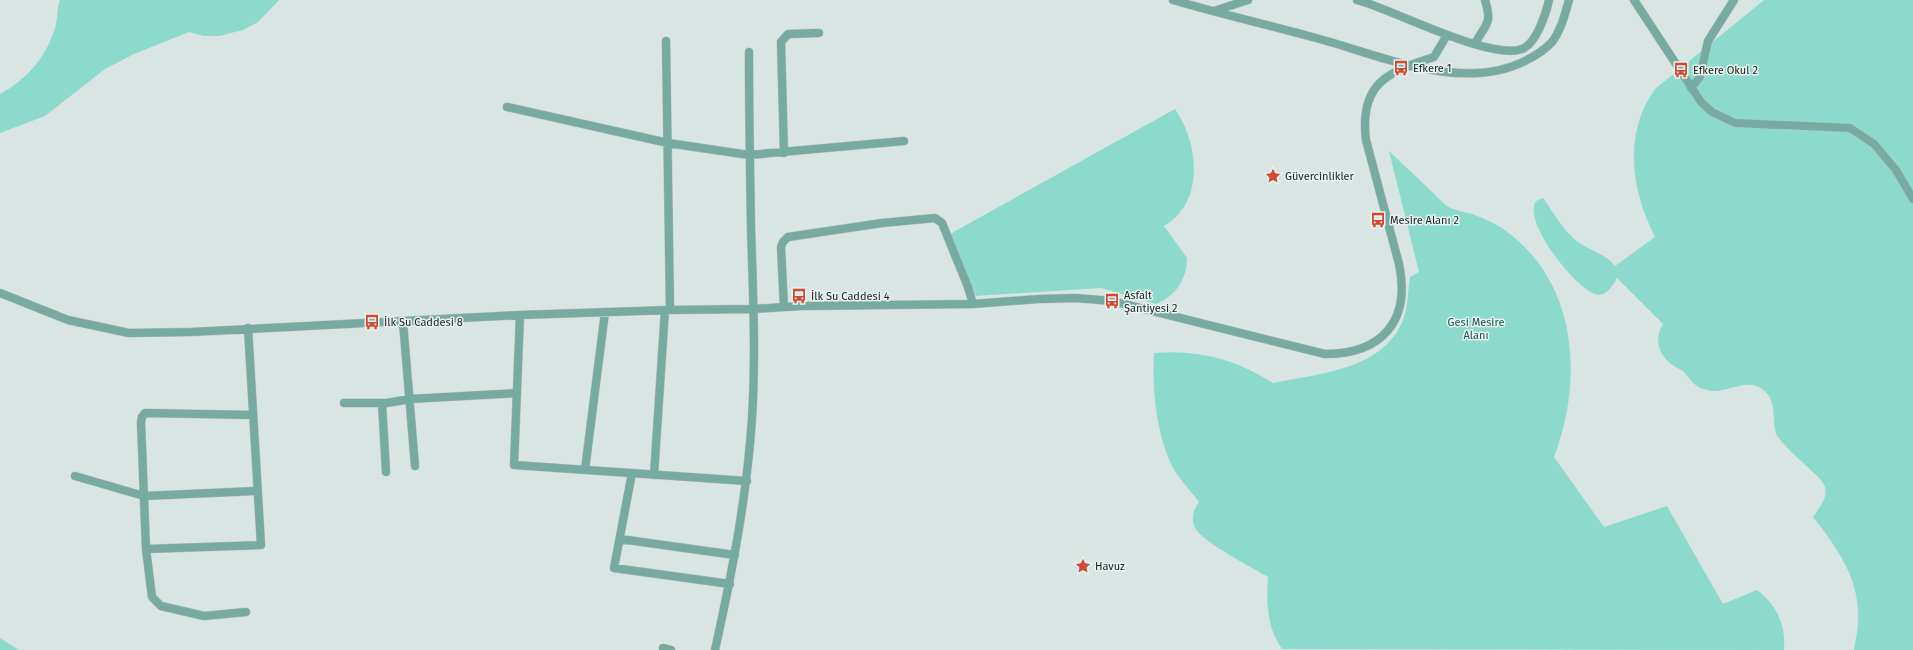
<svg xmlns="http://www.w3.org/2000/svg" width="1913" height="650" font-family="'Fira Sans',sans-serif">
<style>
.green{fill:#8bdacc}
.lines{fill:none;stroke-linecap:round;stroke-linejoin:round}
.minor-casing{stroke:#b7c2c0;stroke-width:9}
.minor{stroke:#77aaa1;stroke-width:8}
.labels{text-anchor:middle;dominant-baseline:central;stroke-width:3;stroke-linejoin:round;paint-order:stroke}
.poi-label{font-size:11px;fill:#1c2120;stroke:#e6f3f0;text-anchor:start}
.park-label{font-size:11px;fill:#18544b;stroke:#e6f3f0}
</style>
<rect width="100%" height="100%" fill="#d9e5e3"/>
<!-- green -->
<path class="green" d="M 60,0 L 279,0 L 258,22 L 243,30 L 219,36 L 204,36 L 189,32 L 134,54 L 105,69 L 45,116 L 0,133 L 0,94 C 28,79 48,55 56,24 C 58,16 57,7 60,0 Z
M 1764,0 L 1913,0 L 1913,650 L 1854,650 C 1855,641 1858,632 1858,622 C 1861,581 1837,547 1813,517 C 1821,505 1832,493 1821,480 C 1809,467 1788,451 1778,437 C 1770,425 1779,405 1765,391 C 1747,375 1727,395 1707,390 C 1695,388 1691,380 1684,372 C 1681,369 1674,367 1671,364 C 1658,354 1654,338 1663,324 L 1617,278 C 1613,285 1606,298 1595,294 C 1574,287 1522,221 1536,201 L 1543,198 C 1554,213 1563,231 1578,242 C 1590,251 1605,253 1615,266 L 1655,237 C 1631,190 1623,134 1655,89 Z
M 1175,109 C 1199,143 1205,203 1164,226 L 1187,258 C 1187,279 1176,296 1156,304 L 1101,288 L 976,296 L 950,234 Z
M 1389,151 C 1402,164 1416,176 1429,189 C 1435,194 1440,201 1447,206 C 1453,210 1465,212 1472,214 C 1486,219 1499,225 1510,234 C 1578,287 1583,381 1554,457 L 1604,527 L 1667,506 L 1723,604 L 1757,590 C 1777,605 1786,625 1784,650 L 1282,649 C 1267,628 1266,602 1268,577 C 1253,568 1202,542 1195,528 C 1191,519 1193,510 1199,502 C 1190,490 1178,478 1171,464 C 1156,430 1152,390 1154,353 C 1197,349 1236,359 1273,383 C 1321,373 1388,370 1405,314 C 1408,303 1408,289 1410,277 L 1419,272 Z
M 0,638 L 19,650 L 0,650 Z"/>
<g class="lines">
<!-- minor casing -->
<g class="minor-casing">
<path id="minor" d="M 1173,0 C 1220,14 1269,25 1316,38 C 1380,55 1461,93 1525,61 C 1535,56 1544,51 1552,42 C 1561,30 1565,14 1569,0
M 1357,0 C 1392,9 1490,61 1522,49 C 1536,44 1546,14 1549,0
M 1634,0 L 1701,102 L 1712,112 L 1735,123 L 1850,128 L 1874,144 L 1896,170 L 1913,199
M 1214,11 L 1248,0
M 666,41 L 670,310
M 1475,44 C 1485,23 1493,26 1485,0
M 1691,88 L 1700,77 L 1708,41 L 1734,0
M 507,107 L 668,143 L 749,155 L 904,141
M 784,153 L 781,42 L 788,34 L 819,33
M 0,293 L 68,320 L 129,333 L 191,332 L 520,315 L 670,310 L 754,309 L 801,306 L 973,304 L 1039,299 L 1076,298 L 1112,301 L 1325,354 C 1382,354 1411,321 1399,264 L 1366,140 C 1359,84 1387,72 1434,57 L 1447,35
M 784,307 L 781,247 L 783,242 L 788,237 L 882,223 L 935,218 L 942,223 L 968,287 L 973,304
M 520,315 L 514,465 L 747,481
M 403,322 L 415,466
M 344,403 L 387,403 L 410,399 L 517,393
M 382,403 L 386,472
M 585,470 L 605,312
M 632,473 L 614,568 L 730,584
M 654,475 L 665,310
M 75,476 L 144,496 L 257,491
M 620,539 L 735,555
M 146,549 L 261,545 L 248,328
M 246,612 L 204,616 L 161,606 L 152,597 L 146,549 L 141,422 L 142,417 L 145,413 L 253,415
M 663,648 L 671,650
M 715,650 C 732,573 747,496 752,418 C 756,355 753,291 751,228 C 750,169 749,111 749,52"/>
</g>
<!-- minor -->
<use href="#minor" class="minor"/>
</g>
<!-- icons -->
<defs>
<g id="bus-bare" transform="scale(1.2)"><path d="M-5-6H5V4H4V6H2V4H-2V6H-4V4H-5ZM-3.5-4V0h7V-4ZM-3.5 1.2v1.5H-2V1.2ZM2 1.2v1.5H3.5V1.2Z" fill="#d44832" stroke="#e6f3f0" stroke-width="2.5" paint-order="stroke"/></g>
<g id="sight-bare" transform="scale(1.2)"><path d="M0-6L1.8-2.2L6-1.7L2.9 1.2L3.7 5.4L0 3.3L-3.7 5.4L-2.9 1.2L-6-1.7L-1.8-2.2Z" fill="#d44832" stroke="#e6f3f0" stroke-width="2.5" paint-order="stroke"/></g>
</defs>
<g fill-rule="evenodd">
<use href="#bus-bare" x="1401" y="68"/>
<use href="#bus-bare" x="1681" y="70"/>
<use href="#sight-bare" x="1273" y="176"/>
<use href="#bus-bare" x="1378" y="220"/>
<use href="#bus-bare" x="799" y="296"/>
<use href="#bus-bare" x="1112" y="301"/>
<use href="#bus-bare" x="372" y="322"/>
<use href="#sight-bare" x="1083" y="566"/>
</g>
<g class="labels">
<!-- poi labels -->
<g class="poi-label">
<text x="1413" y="68">Efkere 1</text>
<text x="1693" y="70">Efkere Okul 2</text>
<text x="1285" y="176">Güvercinlikler</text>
<text x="1390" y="220">Mesire Alanı 2</text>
<text x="1124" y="295">Asfalt<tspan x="1124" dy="13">Şantiyesi 2</tspan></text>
<text x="811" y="296">İlk Su Caddesi 4</text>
<text x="384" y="322">İlk Su Caddesi 8</text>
<text x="1095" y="566">Havuz</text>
</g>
<!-- park labels -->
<g class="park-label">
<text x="1476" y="322">Gesi Mesire<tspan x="1476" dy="13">Alanı</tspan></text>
</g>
</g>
</svg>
